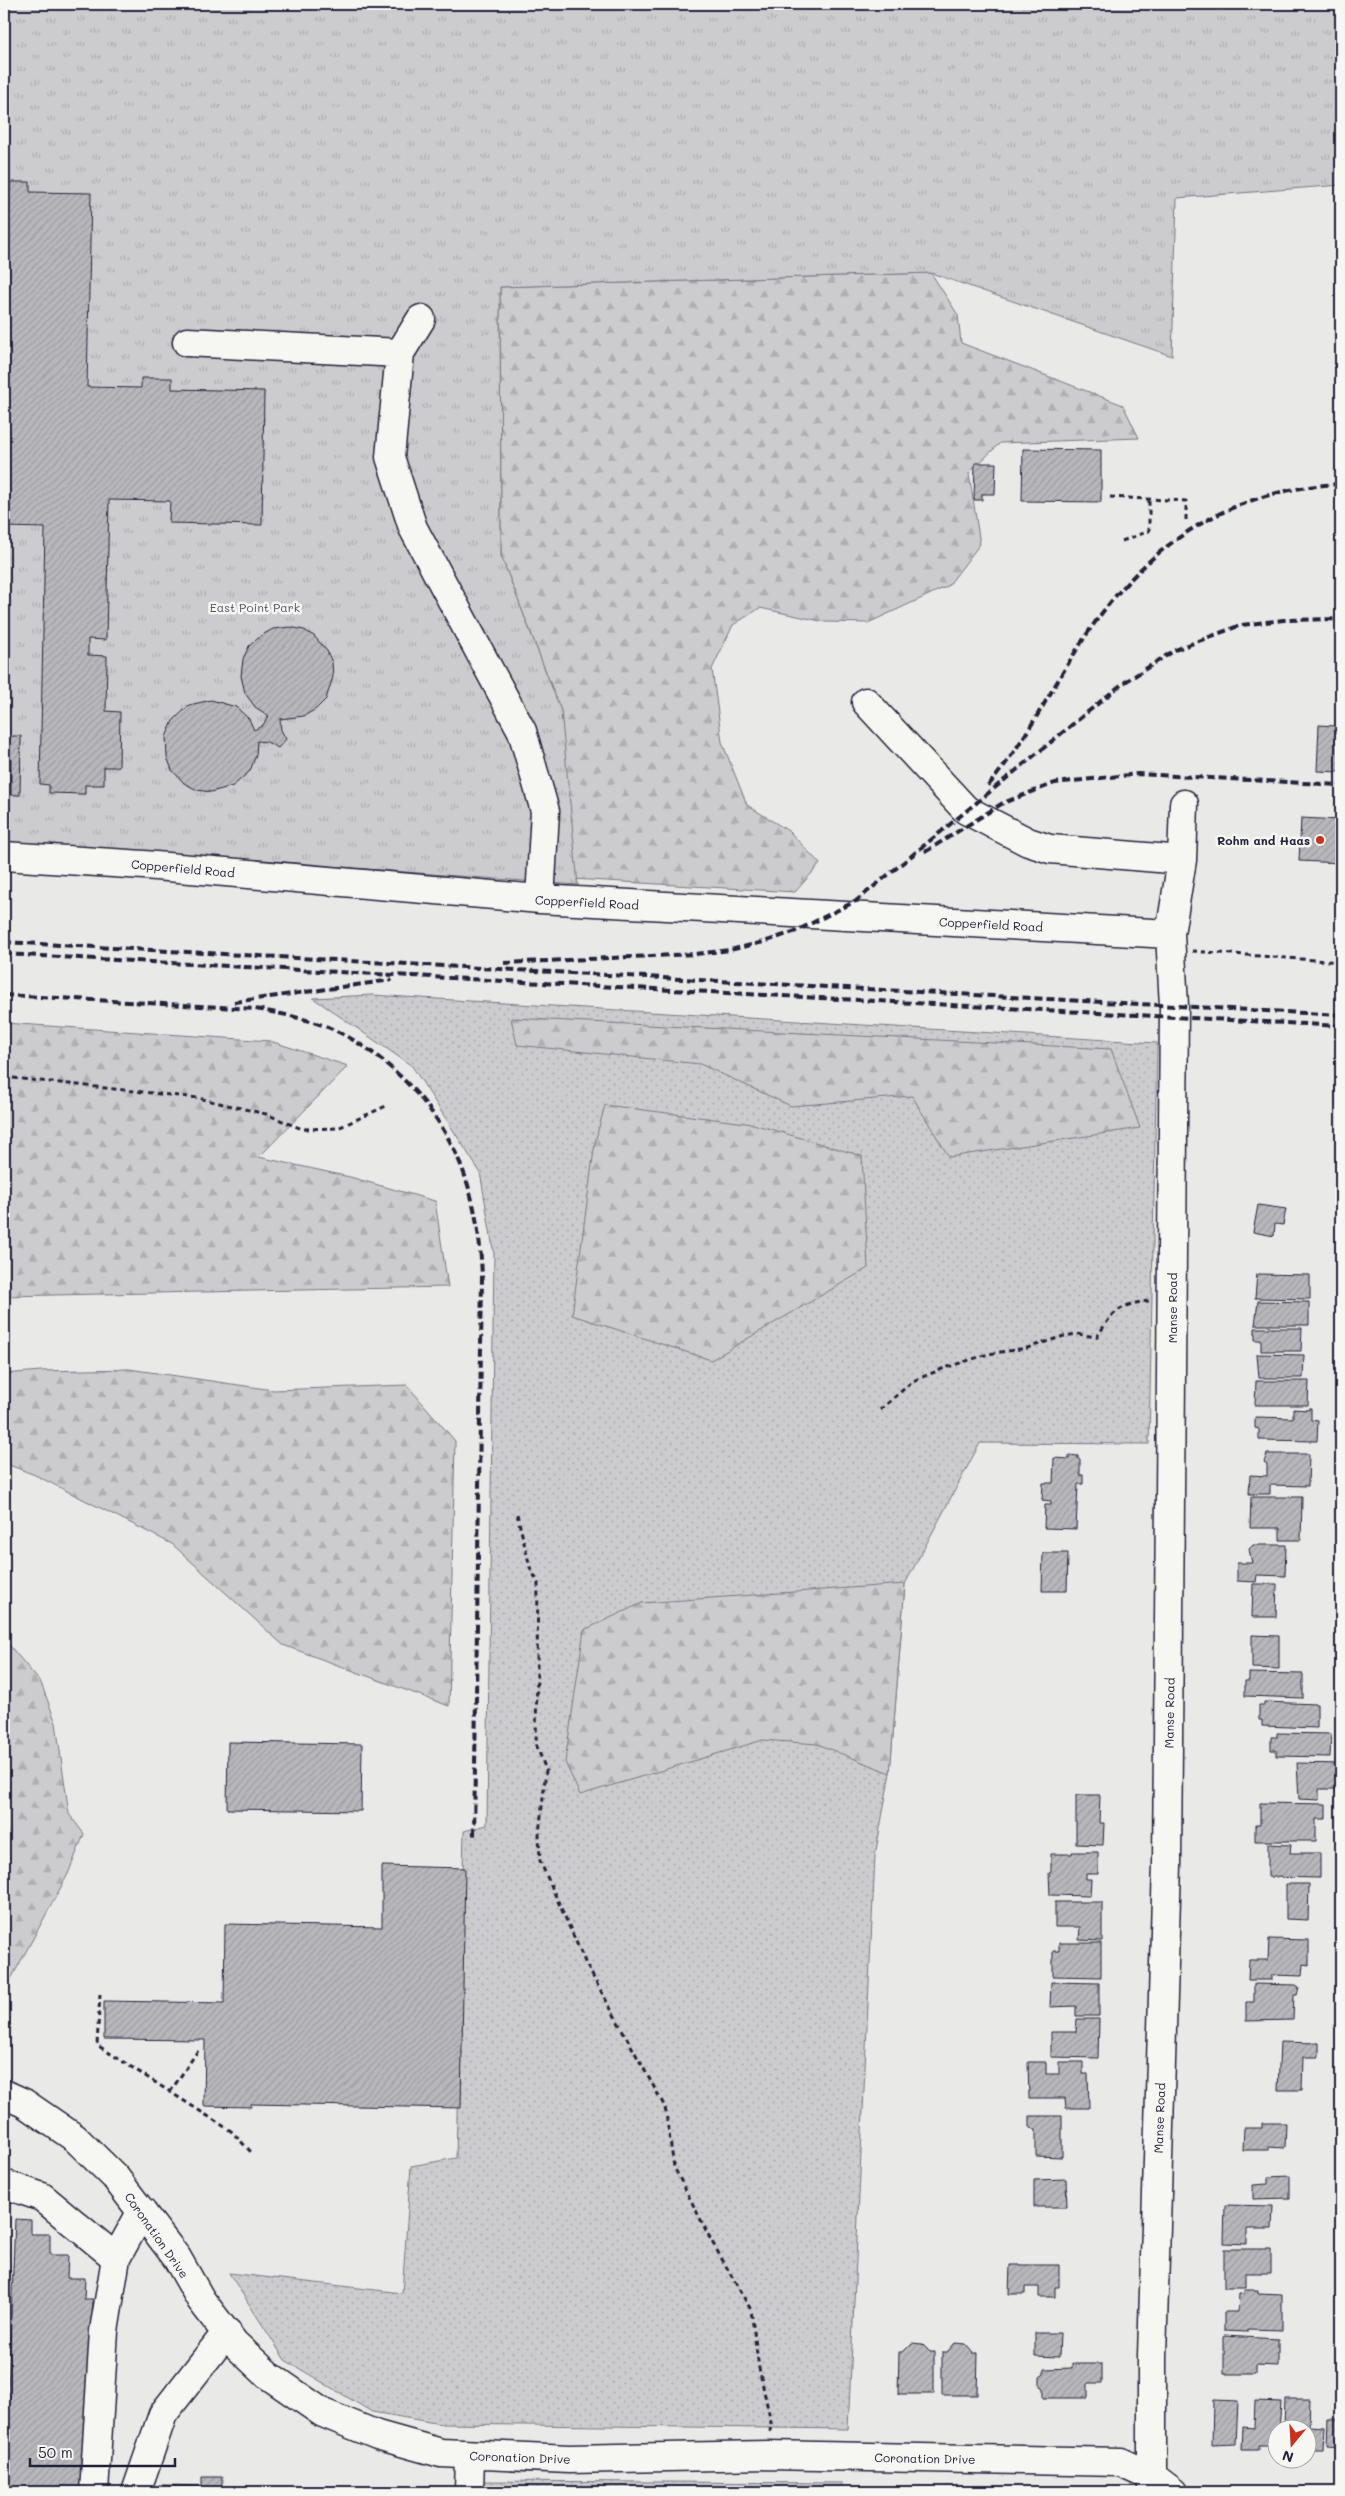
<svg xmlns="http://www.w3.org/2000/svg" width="1345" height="2496" font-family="Mali,sans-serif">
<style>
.grass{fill:url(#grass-dots);stroke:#777784}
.forest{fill:url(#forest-firs);stroke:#777784}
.park{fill:url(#park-tufts);stroke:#777784}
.building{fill:url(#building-hatch);stroke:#22223b}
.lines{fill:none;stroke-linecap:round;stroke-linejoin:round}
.minor-casing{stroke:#22223b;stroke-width:31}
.path{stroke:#22223b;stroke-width:3;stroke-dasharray:5 4;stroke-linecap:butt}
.minor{stroke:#f6f6f2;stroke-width:28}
.rail{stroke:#22223b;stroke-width:4;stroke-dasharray:8 4;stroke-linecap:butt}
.poi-dot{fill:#c8321e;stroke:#f6f6f2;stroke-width:2}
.labels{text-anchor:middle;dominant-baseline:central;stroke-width:5;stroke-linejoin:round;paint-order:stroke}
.park-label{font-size:12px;fill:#555567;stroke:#f6f6f2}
.poi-label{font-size:12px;font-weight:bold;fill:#22223b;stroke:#f6f6f2;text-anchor:end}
.street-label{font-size:12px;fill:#22223b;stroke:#f6f6f2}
</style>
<defs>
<pattern id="grass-dots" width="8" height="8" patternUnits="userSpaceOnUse" patternTransform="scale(1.25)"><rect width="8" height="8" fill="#ccccce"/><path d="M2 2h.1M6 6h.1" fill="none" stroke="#afafb2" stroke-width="1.8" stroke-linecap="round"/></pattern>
<pattern id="forest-firs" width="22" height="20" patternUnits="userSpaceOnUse" patternTransform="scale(1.25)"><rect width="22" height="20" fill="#ccccce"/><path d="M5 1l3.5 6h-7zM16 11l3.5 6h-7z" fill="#afafb2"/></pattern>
<pattern id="park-tufts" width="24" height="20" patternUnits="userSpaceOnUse" patternTransform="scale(1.25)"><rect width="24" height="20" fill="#ccccce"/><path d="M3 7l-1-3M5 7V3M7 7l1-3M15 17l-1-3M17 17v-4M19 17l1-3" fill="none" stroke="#afafb2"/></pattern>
<pattern id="building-hatch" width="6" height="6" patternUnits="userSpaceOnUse" patternTransform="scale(1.25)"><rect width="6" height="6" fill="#b8b8bc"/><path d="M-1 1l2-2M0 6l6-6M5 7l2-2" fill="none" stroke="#9e9ea2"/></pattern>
</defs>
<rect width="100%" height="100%" fill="#e9e9e7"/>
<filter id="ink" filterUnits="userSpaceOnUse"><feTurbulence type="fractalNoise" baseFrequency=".02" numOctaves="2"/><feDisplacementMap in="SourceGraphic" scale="10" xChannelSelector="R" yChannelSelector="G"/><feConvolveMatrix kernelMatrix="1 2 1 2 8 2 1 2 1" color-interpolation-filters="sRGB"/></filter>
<g filter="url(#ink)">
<!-- grass -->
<path class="grass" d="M 372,995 L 1157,1043 L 1149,1444 L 980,1443 L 905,1584 L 890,1773 L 875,1856 L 848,2429 L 441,2424 L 372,2412 L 285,2360 L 229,2273 L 402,2293 L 411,2166 L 456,2158 L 464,1831 L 487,1825 L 494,1254 L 480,1172 L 412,1066 L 313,998 Z
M 470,2481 L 842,2483 L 841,2492 L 470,2492 Z"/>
<!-- forest -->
<path class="forest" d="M 931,273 L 958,315 L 961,343 L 1123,405 L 1139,438 L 1000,443 L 969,473 L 980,544 L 948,586 L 868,623 L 825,622 L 760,608 L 733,625 L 712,669 L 722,742 L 747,805 L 790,832 L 820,864 L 795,892 L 572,879 L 561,711 L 501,556 L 500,287 Z
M 511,1018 L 1111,1049 L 1140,1128 L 949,1157 L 912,1096 L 791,1106 L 700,1064 L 517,1045 Z
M 4,1023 L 270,1041 L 348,1066 L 259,1157 L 350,1177 L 435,1201 L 448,1287 L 4,1296 Z
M 605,1105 L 753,1124 L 862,1156 L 868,1268 L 711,1360 L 572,1315 L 595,1142 Z
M 129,1369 L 273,1390 L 407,1385 L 455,1441 L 449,1706 L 283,1645 L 172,1544 L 35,1475 L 4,1463 L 4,1374 L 41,1371 Z
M 905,1584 L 890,1773 L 817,1744 L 763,1740 L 580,1795 L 565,1762 L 584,1630 L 642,1603 Z
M 4,1639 L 41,1683 L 56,1723 L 69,1814 L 84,1834 L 68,1874 L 4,1992 Z"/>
<!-- park -->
<path class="park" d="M 4,4 L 1341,4 L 1341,185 L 1177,198 L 1172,356 L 931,273 L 500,287 L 501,556 L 561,711 L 578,885 L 4,842 Z"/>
<!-- building -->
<path class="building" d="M 10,182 L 30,182 L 30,192 L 91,193 L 87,387 L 141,388 L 141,378 L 172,378 L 172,389 L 264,391 L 262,525 L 169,523 L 170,501 L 109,500 L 106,640 L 88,639 L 88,655 L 107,656 L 106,711 L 120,712 L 119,767 L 104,767 L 104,785 L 85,785 L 85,794 L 49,793 L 49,785 L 40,784 L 45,528 L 4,527 L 4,190 L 10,190 Z
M 1023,449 L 1101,450 L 1101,502 L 1022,501 Z
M 975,463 L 996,463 L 995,494 L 982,494 L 982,500 L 974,500 Z
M 290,627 L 304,630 L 314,636 L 327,651 L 332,662 L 333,677 L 326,699 L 316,709 L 304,716 L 280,719 L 281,730 L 286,739 L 278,748 L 267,742 L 257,741 L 256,755 L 250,771 L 233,786 L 211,792 L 197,790 L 184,783 L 172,770 L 167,757 L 166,737 L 173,721 L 189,705 L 211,700 L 236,707 L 249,719 L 254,730 L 262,726 L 269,716 L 255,707 L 245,693 L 241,676 L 243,659 L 249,646 L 262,635 L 273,629 Z
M 1340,668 L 1341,772 L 1317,771 L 1319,725 L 1336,726 Z
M 4,736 L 21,736 L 20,795 L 11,795 L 11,759 L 4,759 Z
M 1301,818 L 1341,820 L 1341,863 L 1299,861 Z
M 1258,1205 L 1286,1209 L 1283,1225 L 1275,1224 L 1274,1236 L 1253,1232 Z
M 1257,1274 L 1310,1275 L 1310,1299 L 1255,1298 Z
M 1258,1301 L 1309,1302 L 1309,1325 L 1255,1325 Z
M 1255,1328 L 1302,1328 L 1301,1351 L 1261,1351 L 1261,1340 L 1255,1340 Z
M 1257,1354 L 1304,1355 L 1303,1378 L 1259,1378 Z
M 1256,1381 L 1309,1381 L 1308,1405 L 1255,1405 Z
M 1309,1408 L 1311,1408 L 1311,1420 L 1318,1421 L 1317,1441 L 1259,1440 L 1259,1429 L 1255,1428 L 1255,1417 L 1293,1418 L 1293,1409 L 1309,1410 Z
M 1267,1454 L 1309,1454 L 1308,1486 L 1270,1485 L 1270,1494 L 1249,1494 L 1250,1475 L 1267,1476 L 1267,1464 L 1264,1462 Z
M 1069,1455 L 1078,1456 L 1078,1459 L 1080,1459 L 1080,1475 L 1083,1475 L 1083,1484 L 1078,1484 L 1076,1529 L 1044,1528 L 1045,1505 L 1051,1505 L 1051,1501 L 1042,1500 L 1043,1483 L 1053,1483 L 1054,1458 L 1069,1459 Z
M 1251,1497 L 1302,1497 L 1301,1540 L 1280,1540 L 1280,1528 L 1250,1528 Z
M 1253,1545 L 1286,1545 L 1285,1576 L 1257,1575 L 1256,1582 L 1237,1581 L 1237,1563 L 1252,1563 L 1249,1549 Z
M 1043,1553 L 1068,1553 L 1067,1591 L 1042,1591 Z
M 1253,1584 L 1277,1584 L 1276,1617 L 1252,1617 Z
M 1252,1635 L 1279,1636 L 1279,1669 L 1252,1668 Z
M 1249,1673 L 1303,1674 L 1303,1698 L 1245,1696 L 1245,1681 L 1249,1681 Z
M 1264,1702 L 1317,1704 L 1317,1728 L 1262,1726 L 1262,1720 L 1259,1720 L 1259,1705 L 1264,1705 Z
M 1277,1733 L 1331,1734 L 1330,1757 L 1276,1756 L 1276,1750 L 1271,1750 L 1271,1737 L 1277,1737 Z
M 228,1742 L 362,1744 L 361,1811 L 227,1809 Z
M 1297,1763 L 1341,1764 L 1341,1789 L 1319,1789 L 1319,1800 L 1299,1799 Z
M 1076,1795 L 1100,1795 L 1099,1823 L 1104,1823 L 1103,1845 L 1076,1844 Z
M 1260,1803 L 1326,1804 L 1326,1819 L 1316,1819 L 1316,1841 L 1255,1841 L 1255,1825 L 1260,1825 Z
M 1268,1844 L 1291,1845 L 1290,1853 L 1320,1853 L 1320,1878 L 1268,1877 Z
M 1072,1852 L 1098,1852 L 1098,1874 L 1086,1874 L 1086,1879 L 1091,1879 L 1090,1896 L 1050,1895 L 1049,1873 L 1051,1872 L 1051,1854 L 1072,1854 Z
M 382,1866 L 465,1868 L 461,2108 L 251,2104 L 251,2107 L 204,2106 L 205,2040 L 104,2039 L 104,2001 L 224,2003 L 225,1924 L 382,1927 Z
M 1286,1884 L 1309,1884 L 1308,1920 L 1286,1919 Z
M 1055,1902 L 1102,1902 L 1102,1941 L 1079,1940 L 1080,1927 L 1055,1927 Z
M 1269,1939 L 1309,1940 L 1309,1965 L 1303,1964 L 1302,1976 L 1272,1975 L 1272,1980 L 1248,1980 L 1249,1960 L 1268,1960 Z
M 1059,1943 L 1101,1943 L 1101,1977 L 1053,1976 L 1053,1951 L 1059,1951 Z
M 1051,1982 L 1099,1983 L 1099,2016 L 1076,2016 L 1076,2006 L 1050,2007 Z
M 1254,1984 L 1296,1985 L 1299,1987 L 1297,1995 L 1294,1995 L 1293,2020 L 1246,2021 L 1246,2002 L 1254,2002 Z
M 1077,2019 L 1099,2019 L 1098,2058 L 1051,2057 L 1051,2032 L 1076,2032 Z
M 1280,2042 L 1319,2043 L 1319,2057 L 1303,2057 L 1302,2090 L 1278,2090 Z
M 1028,2062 L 1046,2062 L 1046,2074 L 1059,2074 L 1059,2062 L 1083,2062 L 1083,2074 L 1088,2074 L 1089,2108 L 1066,2108 L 1065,2098 L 1029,2098 Z
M 1030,2116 L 1062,2116 L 1062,2157 L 1036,2156 L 1036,2129 L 1030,2128 Z
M 1262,2123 L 1286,2123 L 1285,2148 L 1268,2147 L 1268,2150 L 1243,2150 L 1244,2128 L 1262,2128 Z
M 1290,2176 L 1290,2198 L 1253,2199 L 1253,2185 L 1268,2184 L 1268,2177 Z
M 1066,2179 L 1067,2207 L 1034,2207 L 1034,2180 Z
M 1225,2205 L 1273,2206 L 1272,2229 L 1247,2229 L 1247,2244 L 1224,2243 Z
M 15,2219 L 31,2220 L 31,2234 L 50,2234 L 50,2255 L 68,2255 L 67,2278 L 85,2278 L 84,2299 L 93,2299 L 86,2492 L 4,2492 Z
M 1224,2249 L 1271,2249 L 1271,2273 L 1246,2273 L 1246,2288 L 1224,2288 Z
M 1010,2265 L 1059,2265 L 1059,2287 L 1055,2287 L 1055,2297 L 1039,2297 L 1039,2287 L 1025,2287 L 1025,2294 L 1009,2294 Z
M 1244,2290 L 1258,2290 L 1258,2293 L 1282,2294 L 1282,2330 L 1247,2329 L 1247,2332 L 1224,2331 L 1224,2312 L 1238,2312 L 1239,2294 L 1244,2294 Z
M 1035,2333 L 1060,2333 L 1059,2357 L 1035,2356 Z
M 1224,2336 L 1278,2339 L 1278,2366 L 1256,2365 L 1256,2374 L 1224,2374 Z
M 912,2343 L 922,2344 L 930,2352 L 934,2352 L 934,2394 L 898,2394 L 899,2352 L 903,2352 Z
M 955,2343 L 965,2344 L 973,2353 L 978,2353 L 977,2395 L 942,2395 L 942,2352 L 947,2352 Z
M 1072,2364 L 1102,2364 L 1102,2383 L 1088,2383 L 1088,2398 L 1043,2398 L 1043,2388 L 1040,2386 L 1040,2377 L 1044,2374 L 1044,2369 L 1072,2368 Z
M 1285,2399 L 1310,2399 L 1309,2426 L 1324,2427 L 1323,2450 L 1308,2450 L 1308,2428 L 1284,2428 Z
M 1213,2400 L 1238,2401 L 1236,2444 L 1212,2445 Z
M 1255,2401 L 1281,2402 L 1278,2445 L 1258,2445 L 1258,2450 L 1242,2450 L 1243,2427 L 1254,2428 Z
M 1328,2419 L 1341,2419 L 1341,2447 L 1327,2446 Z
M 202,2477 L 222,2477 L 222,2487 L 275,2488 L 274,2492 L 159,2492 L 159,2485 L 202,2486 Z"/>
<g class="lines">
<!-- minor casing -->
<g class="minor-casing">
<path id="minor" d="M 187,342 L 400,353 L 390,457 L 413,528 L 522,731 L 545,811 L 540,899
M 400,353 L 421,319
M 866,702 L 966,810 L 1028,842 L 1050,849 L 1182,860 L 1170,934 L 1174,1006 L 1167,1865 L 1152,2356 L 1152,2492
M 4,856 L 144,865 L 540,899 L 1170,934
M 1182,860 L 1184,804
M 4,2094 L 24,2103 L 75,2138 L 115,2177 L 177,2258 L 201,2300 L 234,2343 L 268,2375 L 323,2413 L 377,2435 L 441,2453 L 569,2459 L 767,2455 L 1121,2462 L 1152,2476 L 1173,2492
M 4,2184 L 42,2197 L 116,2258
M 94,2492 L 104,2331 L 116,2258 L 142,2211
M 136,2492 L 163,2414 L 227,2332
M 469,2492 L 470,2455"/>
</g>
<!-- path -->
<path class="path" d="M 1110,497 L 1186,501 L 1186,521
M 1122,541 L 1149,531 L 1149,497
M 1192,951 L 1341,962
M 4,1077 L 198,1098 L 266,1114 L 302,1129 L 338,1128 L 386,1106
M 880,1410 L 913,1381 L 942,1369 L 988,1354 L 1027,1348 L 1064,1336 L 1077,1334 L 1097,1337 C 1112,1313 1119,1304 1149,1301
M 517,1514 L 530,1567 L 538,1583 L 536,1744 L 546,1770 L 539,1834 L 540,1861 L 586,1964 L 665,2107 L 674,2167 L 711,2240 L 751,2310 L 759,2368 L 771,2423 L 770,2432
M 100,1994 L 97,2045 L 231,2131 L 252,2153
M 170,2092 L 199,2049
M 764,2492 L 764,2482"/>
<!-- minor -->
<use href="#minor" class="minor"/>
<!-- rail -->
<path class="rail" d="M 988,786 C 1026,741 1051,689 1083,640 C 1144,546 1228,489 1341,484
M 925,852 L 1003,803 L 1055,783 L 1138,774 L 1341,785
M 4,942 L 1341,1015
M 4,954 L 1341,1026
M 504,963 L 695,954 L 730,950 L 764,942 L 796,931 L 856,901 L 1122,684 L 1175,650 L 1241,625 L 1283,620 L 1341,619
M 4,995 L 255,1009 C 279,1013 303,1018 325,1026 C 353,1037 379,1056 400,1076 C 459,1133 479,1197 482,1277 L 474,1836
M 234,1002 L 392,980"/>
</g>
</g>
<!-- markers -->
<circle class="poi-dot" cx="1320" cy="840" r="5"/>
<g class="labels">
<!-- park labels -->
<g class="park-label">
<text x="255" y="607">East Point Park</text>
</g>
<!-- poi labels -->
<g class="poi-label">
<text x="1310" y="840">Rohm and Haas</text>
</g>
<!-- street labels -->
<g class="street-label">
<text transform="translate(183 868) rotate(5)">Copperfield Road</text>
<text transform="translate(587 902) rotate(3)">Copperfield Road</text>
<text transform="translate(991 924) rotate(3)">Copperfield Road</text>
<text transform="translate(1172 1308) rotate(-90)">Manse Road</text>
<text transform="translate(1169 1713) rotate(-89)">Manse Road</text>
<text transform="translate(1159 2118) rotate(-88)">Manse Road</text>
<text transform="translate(157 2235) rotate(55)">Coronation Drive</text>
<text transform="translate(520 2457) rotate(2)">Coronation Drive</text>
<text transform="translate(925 2458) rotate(1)">Coronation Drive</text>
</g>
</g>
<!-- margin -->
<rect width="1345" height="2496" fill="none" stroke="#f6f6f2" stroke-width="20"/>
<rect x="10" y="10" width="1325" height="2476" fill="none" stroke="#22223b" stroke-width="2" filter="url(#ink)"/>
<!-- north arrow -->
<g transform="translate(1292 2444) rotate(198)"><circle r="24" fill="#f6f6f2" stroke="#a1a1a9"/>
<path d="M0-4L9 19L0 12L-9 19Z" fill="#c8321e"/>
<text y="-8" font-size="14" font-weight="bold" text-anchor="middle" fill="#22223b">N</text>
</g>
<!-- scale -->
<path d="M30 2458v8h145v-8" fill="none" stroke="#22223b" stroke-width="2.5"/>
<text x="38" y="2458" font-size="15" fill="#22223b" stroke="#f6f6f2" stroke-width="4" paint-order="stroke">50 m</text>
</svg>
